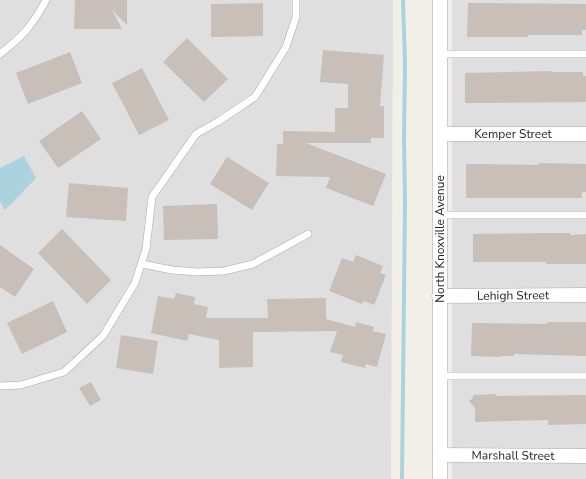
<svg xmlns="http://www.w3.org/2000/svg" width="586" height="479" font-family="'Nunito Sans',sans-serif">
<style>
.residential{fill:#e0dfdf}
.water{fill:#aad3df}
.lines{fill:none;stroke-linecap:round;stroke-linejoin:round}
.stream{stroke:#aad3df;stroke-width:4}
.building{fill:#c7bfb8}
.service-casing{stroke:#a9a9a9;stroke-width:8}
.minor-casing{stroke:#a9a9a9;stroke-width:15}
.service{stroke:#fff;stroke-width:7}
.minor{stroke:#fff;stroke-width:14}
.labels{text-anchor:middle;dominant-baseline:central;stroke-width:3.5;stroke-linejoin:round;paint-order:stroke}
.street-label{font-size:12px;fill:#222;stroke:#fff}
</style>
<rect width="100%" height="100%" fill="#f2efe9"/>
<!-- residential -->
<path class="residential" d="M 0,0 L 393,0 L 391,479 L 0,479 Z
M 452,0 L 586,0 L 586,479 L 452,479 Z"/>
<!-- water -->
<path class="water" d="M 24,156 L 36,178 L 5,210 L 0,202 L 0,168 Z"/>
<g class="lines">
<!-- stream -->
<path class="stream" d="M 402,479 L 405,201 L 404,139 L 405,63 L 403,0"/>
</g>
<!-- building -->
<path class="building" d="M 75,0 L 127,0 L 127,25 L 112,10 L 122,29 L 74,29 Z
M 263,3 L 263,36 L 211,37 L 211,4 Z
M 468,3 L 586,4 L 586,30 L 582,30 L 582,35 L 528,35 L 528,37 L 467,37 Z
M 187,38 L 228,79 L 204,102 L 163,62 Z
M 323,50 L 384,55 L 380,106 L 384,106 L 384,138 L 371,138 L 371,143 L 306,143 L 386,174 L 373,206 L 326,188 L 330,177 L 276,176 L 277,144 L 283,144 L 283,131 L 335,132 L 335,108 L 348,108 L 348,84 L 320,82 Z
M 70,52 L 82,83 L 28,104 L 16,73 Z
M 142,68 L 169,120 L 139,135 L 112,83 Z
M 551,71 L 551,72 L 583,72 L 583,76 L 586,76 L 586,102 L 465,103 L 465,73 Z
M 82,111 L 101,139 L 58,168 L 39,141 Z
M 227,157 L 269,183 L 252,210 L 210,184 Z
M 539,163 L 586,164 L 586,192 L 582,192 L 582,198 L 466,198 L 466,164 L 539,165 Z
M 69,183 L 128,188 L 126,221 L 66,217 Z
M 217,204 L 218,239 L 164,240 L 163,206 Z
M 62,229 L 111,280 L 87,304 L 38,253 Z
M 554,233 L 570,233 L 570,235 L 586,234 L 586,264 L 546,264 L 546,262 L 473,262 L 473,234 Z
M 0,245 L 34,269 L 15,297 L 0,287 Z
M 356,255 L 383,266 L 380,273 L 386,275 L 374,305 L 364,301 L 362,304 L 329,291 L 342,258 L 353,262 Z
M 176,293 L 195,297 L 194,304 L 208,307 L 206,318 L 268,318 L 267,299 L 326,298 L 326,319 L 355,327 L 356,322 L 374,327 L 373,331 L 386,334 L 377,367 L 366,364 L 365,368 L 341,362 L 343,355 L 330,352 L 337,331 L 253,332 L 253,367 L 219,368 L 219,340 L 189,334 L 187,341 L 151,333 L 158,296 L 174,299 Z
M 53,301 L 67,332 L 22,354 L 7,323 Z
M 547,322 L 586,322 L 586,356 L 514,354 L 514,356 L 500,356 L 500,357 L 471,356 L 472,323 L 547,324 Z
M 121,335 L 158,341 L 153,374 L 116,368 Z
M 91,382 L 101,400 L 90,406 L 79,388 Z
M 496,394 L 496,396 L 586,395 L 586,424 L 548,425 L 548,420 L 475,422 L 475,408 L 469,401 L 473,398 L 473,395 Z"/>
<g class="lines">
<!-- service casing -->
<g class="service-casing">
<path id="service" d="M 0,54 C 22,37 33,25 46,0
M 440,54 L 586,54
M 440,215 L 586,215
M 142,264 L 172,270 L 197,272 L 224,271 L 253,264 L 308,234
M 440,376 L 586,376
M 0,386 L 21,385 L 64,372 L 103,336 L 135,283 L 146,249 L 152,197 L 196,134 L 219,121 L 255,97 L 286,47 L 296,17 L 296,0"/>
</g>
<!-- minor casing -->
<g class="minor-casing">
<g id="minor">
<path d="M 440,0 L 440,479"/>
<path id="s1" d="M 441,134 L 586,134"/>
<path id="s2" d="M 439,296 L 586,295"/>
<path id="s3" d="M 440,455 L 586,456"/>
</g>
</g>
<!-- service -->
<use href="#service" class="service"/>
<!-- minor -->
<use href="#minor" class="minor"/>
</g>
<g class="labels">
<!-- street labels -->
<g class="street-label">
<text stroke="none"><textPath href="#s1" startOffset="72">Kemper Street</textPath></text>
<text transform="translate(440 239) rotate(-90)">North Knoxville Avenue</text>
<text stroke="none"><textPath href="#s2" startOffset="74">Lehigh Street</textPath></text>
<text stroke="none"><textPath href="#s3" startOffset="73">Marshall Street</textPath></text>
</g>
</g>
</svg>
